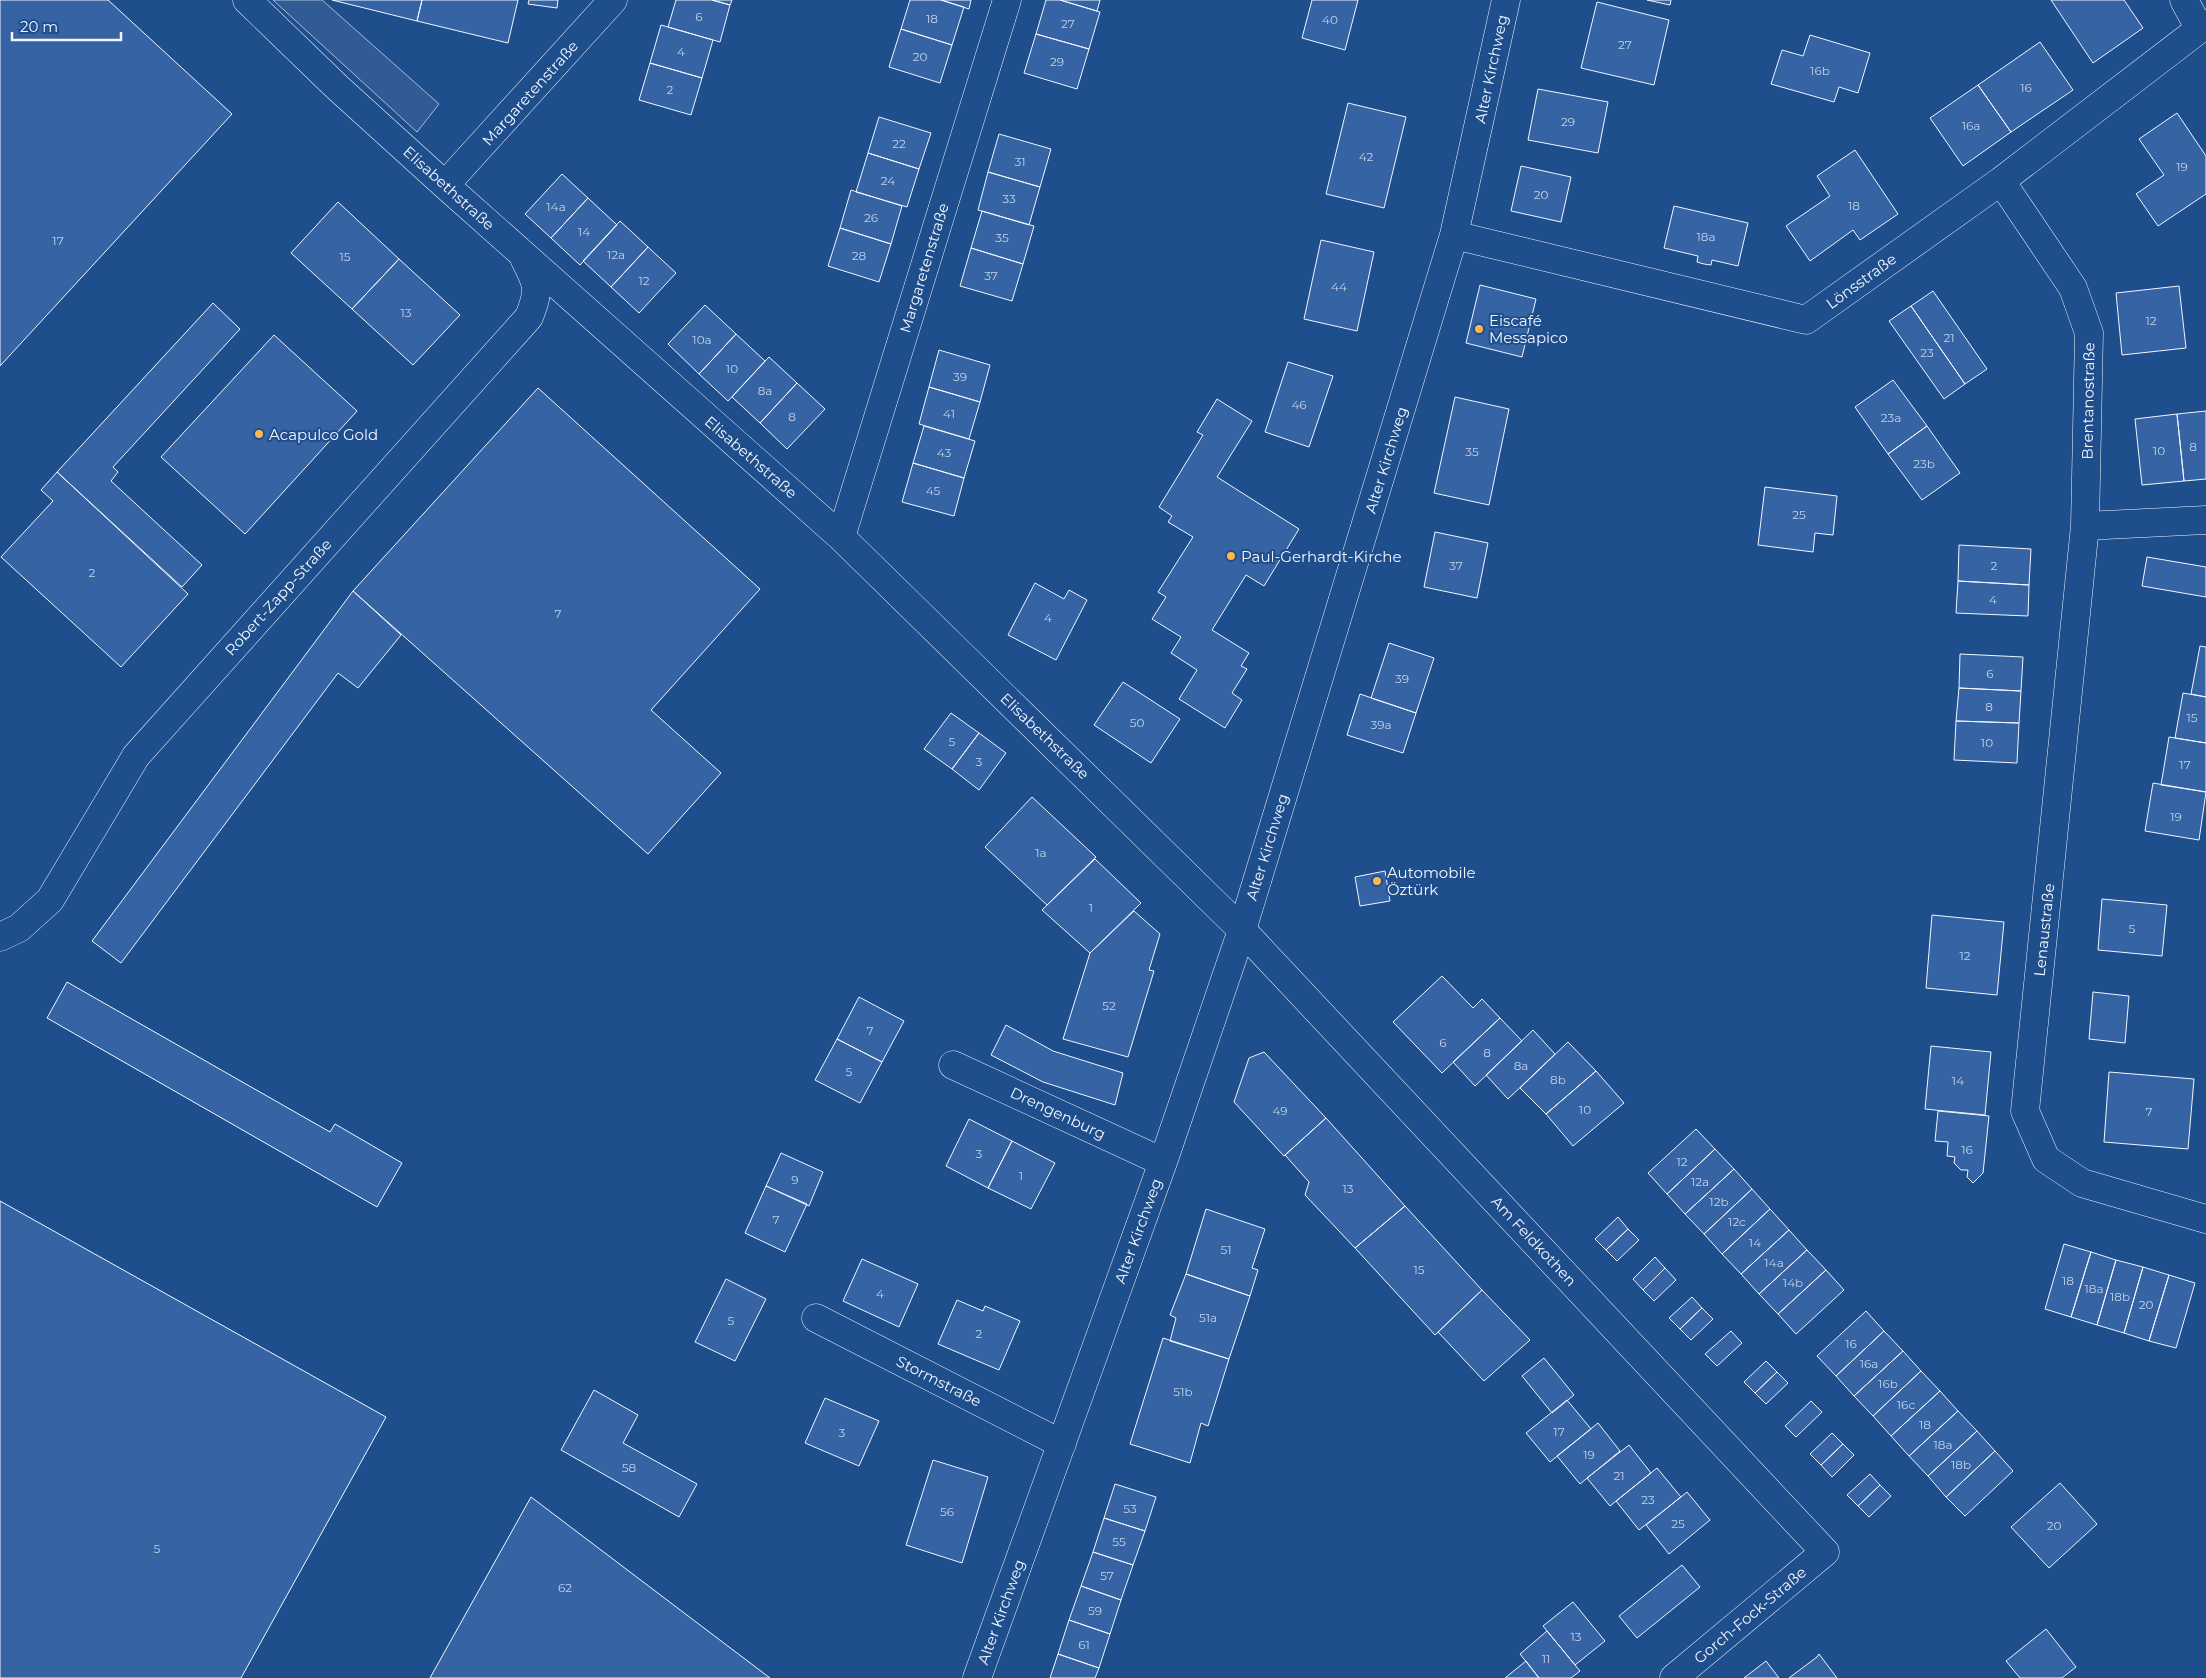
<svg xmlns="http://www.w3.org/2000/svg" width="2206" height="1678" font-family="Montserrat,sans-serif">
<style>
.parking{fill:#305b95;stroke:#a8bbd7}
.building{fill:#3563a3;stroke:#f2f6ff}
.lines{fill:none;stroke-linecap:round;stroke-linejoin:round}
.minor-casing{stroke:#f2f6ff;stroke-width:29}
.minor{stroke:#1f4e8c;stroke-width:28}
.poi-dot{fill:#ffb74d;stroke:#1f4e8c;stroke-width:2}
.labels{text-anchor:middle;dominant-baseline:central;stroke-width:4;stroke-linejoin:round;paint-order:stroke}
.number-label{font-size:12px;fill:#c3d1e8}
.street-label{font-size:15px;fill:#f2f6ff;stroke:#1f4e8c}
.poi-label{font-size:15px;fill:#f2f6ff;stroke:#1f4e8c;text-anchor:start}
</style>
<rect width="100%" height="100%" fill="#1f4e8c"/>
<!-- parking -->
<path class="parking" d="M 273,0 L 322,0 L 439,104 L 417,132 Z"/>
<!-- building -->
<path class="building" d="M 0,0 L 108,0 L 232,114 L 0,366 Z
M 332,0 L 422,0 L 417,21 Z
M 422,0 L 518,0 L 508,43 L 417,21 Z
M 529,0 L 558,0 L 557,8 L 528,4 Z
M 676,0 L 712,0 L 730,5 L 720,42 L 668,27 Z
M 712,0 L 732,0 L 730,5 Z
M 910,0 L 941,0 L 964,7 L 952,45 L 901,29 Z
M 941,0 L 971,0 L 969,9 Z
M 1046,0 L 1060,0 L 1100,12 L 1089,49 L 1036,34 Z
M 1060,0 L 1100,0 L 1097,11 Z
M 1312,0 L 1358,0 L 1345,50 L 1302,38 Z
M 1647,0 L 1671,0 L 1670,5 Z
M 2051,0 L 2124,0 L 2143,28 L 2093,63 Z
M 1597,2 L 1669,20 L 1654,85 L 1581,68 Z
M 661,25 L 713,40 L 702,78 L 650,63 Z
M 901,29 L 952,45 L 940,83 L 889,67 Z
M 1036,34 L 1089,49 L 1077,89 L 1024,73 Z
M 1810,35 L 1870,53 L 1858,93 L 1839,87 L 1834,102 L 1771,84 L 1782,50 L 1803,56 Z
M 2040,42 L 2073,90 L 2011,132 L 1978,85 Z
M 650,63 L 702,78 L 691,115 L 639,100 Z
M 1978,85 L 2011,132 L 1963,166 L 1930,118 Z
M 1538,89 L 1608,102 L 1598,153 L 1528,140 Z
M 1348,103 L 1406,117 L 1384,208 L 1326,194 Z
M 2177,113 L 2206,156 L 2206,194 L 2158,226 L 2136,194 L 2164,175 L 2139,139 Z
M 879,117 L 931,133 L 919,169 L 868,153 Z
M 999,134 L 1051,149 L 1040,187 L 988,172 Z
M 1855,150 L 1898,214 L 1860,240 L 1853,230 L 1810,261 L 1786,226 L 1830,196 L 1817,176 Z
M 868,153 L 919,169 L 907,207 L 856,192 Z
M 1521,166 L 1571,177 L 1561,222 L 1511,211 Z
M 988,172 L 1040,187 L 1029,225 L 978,210 Z
M 562,174 L 588,198 L 551,238 L 525,214 Z
M 851,190 L 902,206 L 891,244 L 840,228 Z
M 588,198 L 617,225 L 580,265 L 551,238 Z
M 338,202 L 399,259 L 352,309 L 291,253 Z
M 1674,206 L 1748,223 L 1738,266 L 1712,260 L 1711,265 L 1704,264 L 1697,262 L 1698,256 L 1664,248 Z
M 982,211 L 1034,226 L 1023,264 L 971,248 Z
M 620,221 L 648,247 L 611,287 L 583,261 Z
M 840,228 L 891,244 L 879,282 L 828,266 Z
M 1321,240 L 1374,252 L 1357,331 L 1304,319 Z
M 648,247 L 676,273 L 639,313 L 611,287 Z
M 971,248 L 1023,264 L 1012,301 L 960,286 Z
M 399,259 L 460,315 L 413,365 L 352,309 Z
M 1480,285 L 1536,299 L 1522,357 L 1466,343 Z
M 2179,286 L 2186,348 L 2122,355 L 2116,293 Z
M 1933,291 L 1987,369 L 1965,384 L 1911,306 Z
M 213,303 L 240,329 L 113,467 L 118,472 L 111,481 L 202,565 L 182,587 L 57,472 Z
M 705,305 L 736,334 L 699,374 L 668,344 Z
M 1911,306 L 1965,384 L 1944,399 L 1889,321 Z
M 736,334 L 765,361 L 728,401 L 699,374 Z
M 274,335 L 357,411 L 245,534 L 161,457 Z
M 939,350 L 990,365 L 980,402 L 929,387 Z
M 769,357 L 797,383 L 760,423 L 732,397 Z
M 1288,362 L 1333,376 L 1309,447 L 1265,432 Z
M 1893,380 L 1927,426 L 1888,454 L 1855,407 Z
M 797,383 L 825,409 L 787,449 L 760,423 Z
M 929,387 L 980,402 L 969,439 L 919,424 Z
M 538,388 L 760,589 L 651,710 L 721,773 L 648,854 L 353,591 Z
M 1455,397 L 1509,409 L 1489,505 L 1434,493 Z
M 1217,399 L 1252,421 L 1217,477 L 1299,529 L 1264,586 L 1246,575 L 1212,630 L 1249,653 L 1241,666 L 1247,669 L 1232,693 L 1242,700 L 1225,728 L 1179,699 L 1197,670 L 1171,653 L 1181,637 L 1152,619 L 1166,597 L 1158,592 L 1193,537 L 1168,522 L 1172,516 L 1159,507 L 1203,435 L 1197,432 Z
M 2206,411 L 2206,479 L 2184,481 L 2177,414 Z
M 2177,414 L 2184,481 L 2142,485 L 2135,419 Z
M 924,426 L 975,441 L 964,478 L 913,463 Z
M 1927,426 L 1960,473 L 1922,500 L 1888,454 Z
M 913,463 L 964,478 L 954,516 L 902,502 Z
M 57,472 L 188,594 L 121,667 L 1,557 L 53,501 L 41,490 Z
M 1765,487 L 1837,496 L 1833,535 L 1815,533 L 1813,552 L 1758,545 Z
M 1435,532 L 1488,543 L 1477,598 L 1424,587 Z
M 1959,545 L 2031,549 L 2029,585 L 1958,581 Z
M 2147,557 L 2206,567 L 2206,597 L 2142,586 Z
M 1958,581 L 2029,585 L 2028,616 L 1956,613 Z
M 1035,583 L 1064,599 L 1069,590 L 1087,600 L 1056,660 L 1008,635 Z
M 353,591 L 401,635 L 358,688 L 338,673 L 121,963 L 92,941 Z
M 1389,643 L 1434,658 L 1416,713 L 1371,698 Z
M 2200,646 L 2206,647 L 2206,697 L 2191,694 Z
M 1960,654 L 2023,657 L 2021,691 L 1959,688 Z
M 1123,682 L 1180,719 L 1151,763 L 1094,725 Z
M 1959,688 L 2021,691 L 2019,723 L 1956,721 Z
M 2183,693 L 2206,697 L 2206,743 L 2175,738 Z
M 1360,694 L 1416,713 L 1403,753 L 1347,735 Z
M 951,713 L 979,733 L 952,769 L 924,749 Z
M 1956,721 L 2019,723 L 2017,763 L 1954,760 Z
M 979,733 L 1006,753 L 979,790 L 952,769 Z
M 2169,737 L 2206,743 L 2206,792 L 2161,785 Z
M 2153,783 L 2206,792 L 2199,840 L 2145,831 Z
M 1032,797 L 1096,857 L 1047,905 L 985,847 Z
M 1095,859 L 1141,903 L 1090,953 L 1042,910 Z
M 1385,871 L 1390,901 L 1360,906 L 1355,877 Z
M 2102,899 L 2167,905 L 2162,956 L 2098,950 Z
M 1134,911 L 1160,934 L 1149,970 L 1154,971 L 1128,1057 L 1063,1039 L 1090,953 Z
M 1932,915 L 2004,922 L 1997,995 L 1926,988 Z
M 1442,976 L 1473,1008 L 1482,999 L 1500,1018 L 1442,1073 L 1393,1022 Z
M 67,982 L 330,1132 L 335,1124 L 402,1163 L 377,1207 L 47,1018 Z
M 2093,992 L 2129,996 L 2125,1043 L 2089,1039 Z
M 859,997 L 904,1021 L 882,1062 L 837,1039 Z
M 1500,1018 L 1522,1041 L 1475,1086 L 1453,1062 Z
M 1006,1025 L 1053,1051 L 1123,1073 L 1115,1105 L 1043,1082 L 991,1055 Z
M 1533,1030 L 1555,1054 L 1508,1099 L 1486,1075 Z
M 837,1039 L 882,1062 L 860,1103 L 815,1080 Z
M 1568,1042 L 1596,1071 L 1546,1114 L 1520,1088 Z
M 1931,1046 L 1991,1052 L 1985,1115 L 1925,1109 Z
M 1264,1052 L 1326,1118 L 1284,1156 L 1234,1102 L 1249,1058 Z
M 1596,1071 L 1624,1103 L 1573,1146 L 1546,1114 Z
M 2109,1072 L 2194,1079 L 2188,1149 L 2104,1142 Z
M 1938,1111 L 1989,1116 L 1983,1173 L 1973,1183 L 1967,1177 L 1968,1170 L 1961,1170 L 1954,1163 L 1955,1157 L 1947,1156 L 1948,1142 L 1935,1141 Z
M 1326,1118 L 1405,1206 L 1355,1248 L 1305,1195 L 1309,1182 L 1285,1155 Z
M 969,1119 L 1012,1141 L 988,1188 L 946,1166 Z
M 1696,1129 L 1715,1149 L 1667,1194 L 1648,1173 Z
M 1012,1141 L 1055,1163 L 1031,1209 L 988,1188 Z
M 1715,1149 L 1734,1169 L 1685,1214 L 1667,1194 Z
M 781,1153 L 823,1172 L 809,1206 L 766,1186 Z
M 1734,1169 L 1752,1189 L 1704,1234 L 1685,1214 Z
M 766,1186 L 807,1204 L 785,1252 L 745,1233 Z
M 1752,1189 L 1770,1209 L 1722,1254 L 1704,1234 Z
M 0,1201 L 386,1417 L 241,1678 L 0,1678 Z
M 1405,1206 L 1482,1290 L 1435,1335 L 1355,1248 Z
M 1206,1209 L 1265,1229 L 1252,1268 L 1258,1270 L 1250,1296 L 1186,1274 Z
M 1770,1209 L 1789,1230 L 1741,1274 L 1722,1254 Z
M 1618,1217 L 1628,1229 L 1606,1250 L 1595,1239 Z
M 1628,1229 L 1639,1240 L 1617,1261 L 1606,1250 Z
M 1789,1230 L 1807,1250 L 1759,1294 L 1741,1274 Z
M 2064,1244 L 2091,1252 L 2071,1317 L 2045,1309 Z
M 1807,1250 L 1826,1270 L 1778,1314 L 1759,1294 Z
M 2091,1252 L 2116,1260 L 2097,1325 L 2071,1317 Z
M 1655,1257 L 1665,1268 L 1643,1290 L 1633,1279 Z
M 862,1259 L 918,1284 L 899,1327 L 843,1301 Z
M 2116,1260 L 2143,1267 L 2124,1333 L 2097,1325 Z
M 2143,1267 L 2169,1275 L 2149,1341 L 2124,1333 Z
M 1665,1268 L 1676,1280 L 1654,1301 L 1643,1290 Z
M 1826,1270 L 1844,1290 L 1796,1334 L 1778,1314 Z
M 1186,1274 L 1250,1296 L 1229,1359 L 1170,1341 L 1176,1318 L 1170,1315 Z
M 2169,1275 L 2195,1283 L 2176,1348 L 2149,1341 Z
M 726,1279 L 766,1299 L 735,1361 L 695,1342 Z
M 1482,1290 L 1530,1340 L 1484,1381 L 1438,1332 Z
M 1692,1297 L 1702,1308 L 1680,1329 L 1669,1318 Z
M 957,1300 L 983,1311 L 985,1306 L 1020,1321 L 999,1370 L 938,1344 Z
M 1702,1308 L 1713,1319 L 1691,1340 L 1680,1329 Z
M 1866,1311 L 1884,1331 L 1836,1376 L 1817,1356 Z
M 1731,1331 L 1742,1343 L 1717,1366 L 1705,1354 Z
M 1884,1331 L 1903,1351 L 1854,1396 L 1836,1376 Z
M 1163,1338 L 1229,1359 L 1208,1426 L 1201,1423 L 1190,1463 L 1130,1444 Z
M 1903,1351 L 1921,1371 L 1873,1416 L 1854,1396 Z
M 1544,1358 L 1574,1395 L 1552,1413 L 1522,1376 Z
M 1766,1361 L 1777,1372 L 1755,1393 L 1744,1382 Z
M 1921,1371 L 1940,1391 L 1891,1436 L 1873,1416 Z
M 1777,1372 L 1788,1383 L 1766,1404 L 1755,1393 Z
M 594,1390 L 638,1415 L 623,1443 L 697,1484 L 679,1517 L 561,1450 Z
M 1940,1391 L 1958,1411 L 1909,1456 L 1891,1436 Z
M 825,1398 L 879,1421 L 859,1466 L 805,1443 Z
M 1567,1400 L 1591,1429 L 1550,1462 L 1526,1433 Z
M 1811,1401 L 1822,1412 L 1796,1437 L 1785,1426 Z
M 1958,1411 L 1977,1431 L 1928,1476 L 1909,1456 Z
M 1598,1423 L 1620,1451 L 1580,1484 L 1557,1456 Z
M 1977,1431 L 1995,1451 L 1946,1497 L 1928,1476 Z
M 1832,1433 L 1843,1444 L 1821,1465 L 1810,1454 Z
M 1843,1444 L 1854,1455 L 1832,1477 L 1821,1465 Z
M 1629,1445 L 1651,1473 L 1610,1506 L 1587,1478 Z
M 1995,1451 L 2013,1471 L 1965,1516 L 1946,1497 Z
M 933,1460 L 988,1477 L 962,1563 L 906,1545 Z
M 1657,1468 L 1681,1497 L 1639,1530 L 1616,1501 Z
M 1870,1474 L 1880,1485 L 1858,1506 L 1847,1495 Z
M 2060,1483 L 2097,1524 L 2049,1568 L 2011,1527 Z
M 1115,1484 L 1156,1497 L 1145,1531 L 1104,1518 Z
M 1880,1485 L 1891,1496 L 1869,1517 L 1858,1506 Z
M 1687,1492 L 1710,1520 L 1669,1554 L 1646,1525 Z
M 531,1497 L 770,1678 L 430,1678 Z
M 1104,1518 L 1145,1531 L 1133,1565 L 1093,1552 Z
M 1093,1552 L 1133,1565 L 1121,1600 L 1081,1586 Z
M 1682,1565 L 1700,1587 L 1637,1638 L 1619,1616 Z
M 1081,1586 L 1121,1600 L 1110,1634 L 1069,1620 Z
M 1573,1602 L 1605,1641 L 1575,1665 L 1543,1626 Z
M 1069,1620 L 1110,1634 L 1099,1668 L 1058,1654 Z
M 2046,1629 L 2076,1667 L 2062,1678 L 2020,1678 L 2006,1661 Z
M 1547,1631 L 1580,1671 L 1571,1678 L 1539,1678 L 1520,1654 Z
M 1058,1654 L 1099,1668 L 1095,1678 L 1050,1678 Z
M 1819,1654 L 1837,1678 L 1789,1678 L 1817,1657 Z
M 1526,1661 L 1539,1678 L 1505,1678 Z
M 1766,1661 L 1779,1678 L 1744,1678 Z"/>
<g class="lines">
<!-- minor casing -->
<g class="minor-casing">
<path id="minor" d="M 247,0 L 337,87 L 445,185 L 841,537 L 1242,930 L 1825,1552 L 1674,1678
M 2184,0 L 2199,28
M 2001,181 L 2073,288 L 2089,333 L 2085,526 L 2025,1111 L 2046,1159 L 2082,1183 L 2206,1219
M 445,185 L 613,0
M 1454,235 L 1806,320 L 2001,181 L 2206,24
M 2085,526 L 2206,520
M 841,537 L 1007,0
M 0,937 L 19,928 L 50,900 L 136,756 L 529,317 C 540,289 538,285 524,258
M 953,1065 L 1163,1162
M 816,1318 L 1062,1444
M 977,1678 L 1163,1162 L 1242,930 L 1454,235 L 1506,0"/>
</g>
<!-- minor -->
<use href="#minor" class="minor"/>
</g>
<!-- markers -->
<g class="poi-dot">
<circle cx="1479" cy="329" r="5"/>
<circle cx="259" cy="434" r="5"/>
<circle cx="1231" cy="556" r="5"/>
<circle cx="1377" cy="881" r="5"/>
</g>
<g class="labels">
<!-- number labels -->
<g class="number-label">
<text x="699" y="16">6</text>
<text x="932" y="18">18</text>
<text x="1330" y="19">40</text>
<text x="1068" y="23">27</text>
<text x="1625" y="44">27</text>
<text x="681" y="51">4</text>
<text x="920" y="56">20</text>
<text x="1057" y="61">29</text>
<text x="1820" y="70">16b</text>
<text x="2026" y="87">16</text>
<text x="670" y="89">2</text>
<text x="1568" y="121">29</text>
<text x="1971" y="125">16a</text>
<text x="899" y="143">22</text>
<text x="1366" y="156">42</text>
<text x="1020" y="161">31</text>
<text x="2182" y="166">19</text>
<text x="888" y="180">24</text>
<text x="1541" y="194">20</text>
<text x="1009" y="198">33</text>
<text x="1854" y="205">18</text>
<text x="556" y="206">14a</text>
<text x="871" y="217">26</text>
<text x="584" y="231">14</text>
<text x="1706" y="236">18a</text>
<text x="1002" y="237">35</text>
<text x="58" y="240">17</text>
<text x="616" y="254">12a</text>
<text x="859" y="255">28</text>
<text x="345" y="256">15</text>
<text x="991" y="275">37</text>
<text x="644" y="280">12</text>
<text x="1339" y="286">44</text>
<text x="406" y="312">13</text>
<text x="2151" y="320">12</text>
<text x="1949" y="337">21</text>
<text x="702" y="339">10a</text>
<text x="1927" y="352">23</text>
<text x="732" y="368">10</text>
<text x="960" y="376">39</text>
<text x="765" y="390">8a</text>
<text x="1299" y="404">46</text>
<text x="949" y="413">41</text>
<text x="792" y="416">8</text>
<text x="1891" y="417">23a</text>
<text x="2193" y="446">8</text>
<text x="2159" y="450">10</text>
<text x="1472" y="451">35</text>
<text x="944" y="452">43</text>
<text x="1924" y="463">23b</text>
<text x="933" y="490">45</text>
<text x="1799" y="514">25</text>
<text x="1456" y="565">37</text>
<text x="1994" y="565">2</text>
<text x="92" y="572">2</text>
<text x="1993" y="599">4</text>
<text x="558" y="613">7</text>
<text x="1048" y="617">4</text>
<text x="1990" y="673">6</text>
<text x="1402" y="678">39</text>
<text x="1989" y="706">8</text>
<text x="2192" y="717">15</text>
<text x="1137" y="722">50</text>
<text x="1381" y="724">39a</text>
<text x="952" y="741">5</text>
<text x="1987" y="742">10</text>
<text x="979" y="761">3</text>
<text x="2185" y="764">17</text>
<text x="2176" y="816">19</text>
<text x="1041" y="852">1a</text>
<text x="1091" y="907">1</text>
<text x="2132" y="928">5</text>
<text x="1965" y="955">12</text>
<text x="1109" y="1005">52</text>
<text x="870" y="1030">7</text>
<text x="1443" y="1042">6</text>
<text x="1487" y="1052">8</text>
<text x="1521" y="1065">8a</text>
<text x="849" y="1071">5</text>
<text x="1558" y="1079">8b</text>
<text x="1958" y="1080">14</text>
<text x="1585" y="1109">10</text>
<text x="1280" y="1110">49</text>
<text x="2149" y="1111">7</text>
<text x="1967" y="1149">16</text>
<text x="979" y="1153">3</text>
<text x="1682" y="1161">12</text>
<text x="1021" y="1175">1</text>
<text x="795" y="1179">9</text>
<text x="1700" y="1181">12a</text>
<text x="1348" y="1188">13</text>
<text x="1719" y="1201">12b</text>
<text x="776" y="1219">7</text>
<text x="1737" y="1221">12c</text>
<text x="1755" y="1242">14</text>
<text x="1226" y="1249">51</text>
<text x="1774" y="1262">14a</text>
<text x="1419" y="1269">15</text>
<text x="2068" y="1280">18</text>
<text x="1793" y="1282">14b</text>
<text x="2094" y="1288">18a</text>
<text x="880" y="1293">4</text>
<text x="2120" y="1296">18b</text>
<text x="2146" y="1304">20</text>
<text x="1208" y="1317">51a</text>
<text x="731" y="1320">5</text>
<text x="979" y="1333">2</text>
<text x="1851" y="1343">16</text>
<text x="1869" y="1363">16a</text>
<text x="1888" y="1383">16b</text>
<text x="1183" y="1391">51b</text>
<text x="1906" y="1404">16c</text>
<text x="1925" y="1424">18</text>
<text x="1559" y="1431">17</text>
<text x="842" y="1432">3</text>
<text x="1943" y="1444">18a</text>
<text x="1589" y="1454">19</text>
<text x="1961" y="1464">18b</text>
<text x="629" y="1467">58</text>
<text x="1619" y="1475">21</text>
<text x="1648" y="1499">23</text>
<text x="1130" y="1508">53</text>
<text x="947" y="1511">56</text>
<text x="1678" y="1523">25</text>
<text x="2054" y="1525">20</text>
<text x="1119" y="1541">55</text>
<text x="157" y="1548">5</text>
<text x="1107" y="1575">57</text>
<text x="565" y="1587">62</text>
<text x="1095" y="1610">59</text>
<text x="1576" y="1636">13</text>
<text x="1084" y="1644">61</text>
<text x="1546" y="1658">11</text>
</g>
<!-- street labels -->
<g class="street-label">
<text transform="translate(1491 69) rotate(-78)">Alter Kirchweg</text>
<text transform="translate(530 93) rotate(-48)">Margaretenstraße</text>
<text transform="translate(449 188) rotate(42)">Elisabethstraße</text>
<text transform="translate(924 268) rotate(-73)">Margaretenstraße</text>
<text transform="translate(1861 281) rotate(-36)">Lönsstraße</text>
<text transform="translate(2088 401) rotate(-89)">Brentanostraße</text>
<text transform="translate(751 457) rotate(41)">Elisabethstraße</text>
<text transform="translate(1386 460) rotate(-73)">Alter Kirchweg</text>
<text transform="translate(278 597) rotate(-48)">Robert-Zapp-Straße</text>
<text transform="translate(1045 736) rotate(44)">Elisabethstraße</text>
<text transform="translate(1267 847) rotate(-73)">Alter Kirchweg</text>
<text transform="translate(2044 930) rotate(-84)">Lenaustraße</text>
<text transform="translate(1058 1113) rotate(25)">Drengenburg</text>
<text transform="translate(1138 1231) rotate(-70)">Alter Kirchweg</text>
<text transform="translate(1534 1241) rotate(47)">Am Feldkothen</text>
<text transform="translate(939 1381) rotate(27)">Stormstraße</text>
<text transform="translate(1001 1612) rotate(-70)">Alter Kirchweg</text>
<text transform="translate(1750 1615) rotate(-40)">Gorch-Fock-Straße</text>
</g>
<!-- poi labels -->
<g class="poi-label">
<text x="1489" y="320">Eiscafé<tspan x="1489" dy="17">Messapico</tspan></text>
<text x="269" y="434">Acapulco Gold</text>
<text x="1241" y="556">Paul-Gerhardt-Kirche</text>
<text x="1387" y="872">Automobile<tspan x="1387" dy="17">Öztürk</tspan></text>
</g>
</g>
<!-- scale -->
<path d="M12 32v8h109v-8" fill="none" stroke="#f2f6ff" stroke-width="2.5"/>
<text x="20" y="32" font-size="15" fill="#f2f6ff" stroke="#1f4e8c" stroke-width="4" paint-order="stroke">20 m</text>
</svg>
